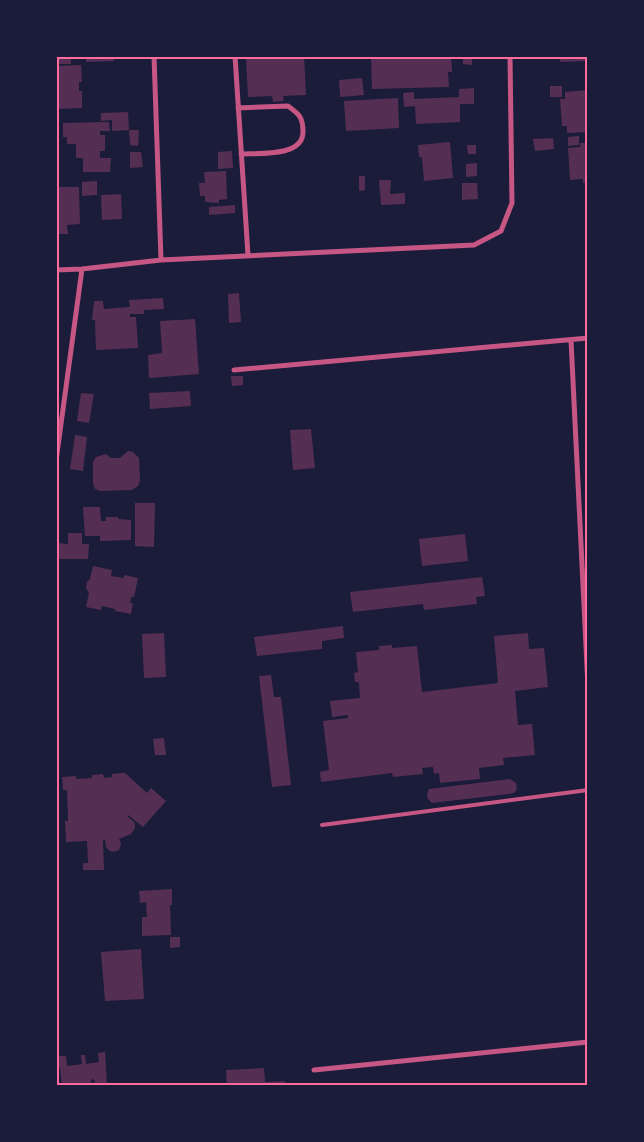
<svg xmlns="http://www.w3.org/2000/svg" width="644" height="1142" font-family="'Titillium Web',sans-serif">
<style>
.building{fill:#542f53}
.lines{fill:none;stroke-linecap:round;stroke-linejoin:round}
.service{stroke:#c65784;stroke-width:4}
.minor{stroke:#c65784;stroke-width:5}
.neatline{fill:none;stroke:#ff6b9d;stroke-width:2}
</style>
<rect width="100%" height="100%" fill="#1b1b3a"/>
<!-- building -->
<path class="building" d="M 56,56 L 71,56 L 71,64 L 56,64 Z
M 86,56 L 114,56 L 114,61 L 86,62 Z
M 251,56 L 304,56 L 306,95 L 283,96 L 284,101 L 273,102 L 272,96 L 248,97 L 246,58 L 251,58 Z
M 371,56 L 451,56 L 452,72 L 448,72 L 449,87 L 372,89 Z
M 463,56 L 472,56 L 472,65 L 463,64 Z
M 560,56 L 588,56 L 588,61 L 560,62 Z
M 81,65 L 82,82 L 79,82 L 79,91 L 82,91 L 82,108 L 56,109 L 56,66 Z
M 362,78 L 364,95 L 340,97 L 339,80 Z
M 550,86 L 562,86 L 562,97 L 550,97 Z
M 474,88 L 474,104 L 460,104 L 460,122 L 416,124 L 415,106 L 404,107 L 403,93 L 414,92 L 414,99 L 459,97 L 459,89 Z
M 588,90 L 588,132 L 567,133 L 567,126 L 562,126 L 560,99 L 565,99 L 565,92 Z
M 398,98 L 399,128 L 346,131 L 344,101 Z
M 128,112 L 129,130 L 112,131 L 112,120 L 101,121 L 101,113 Z
M 109,122 L 110,131 L 100,131 L 100,135 L 105,135 L 105,151 L 100,151 L 100,158 L 111,158 L 110,172 L 83,172 L 83,158 L 76,158 L 76,144 L 67,144 L 67,137 L 63,137 L 63,123 Z
M 129,130 L 139,130 L 138,146 L 130,145 Z
M 579,136 L 579,145 L 568,146 L 568,137 Z
M 553,138 L 554,149 L 535,151 L 533,139 Z
M 450,142 L 453,178 L 424,181 L 422,157 L 419,157 L 418,145 Z
M 580,143 L 588,143 L 588,183 L 583,183 L 583,179 L 570,180 L 568,148 L 580,147 Z
M 467,145 L 476,145 L 476,154 L 468,154 Z
M 232,151 L 233,168 L 218,169 L 218,152 Z
M 130,152 L 141,152 L 143,167 L 130,168 Z
M 477,163 L 477,176 L 466,177 L 466,164 Z
M 226,171 L 227,199 L 219,200 L 219,203 L 205,202 L 205,196 L 200,196 L 199,183 L 205,183 L 204,172 Z
M 359,176 L 365,176 L 365,190 L 359,191 Z
M 379,180 L 391,180 L 390,194 L 405,193 L 405,204 L 381,205 Z
M 97,181 L 97,195 L 82,196 L 82,182 Z
M 462,183 L 477,183 L 478,199 L 462,200 Z
M 56,187 L 79,187 L 80,224 L 67,225 L 68,234 L 56,234 Z
M 121,194 L 122,219 L 102,220 L 101,195 Z
M 235,205 L 235,213 L 209,215 L 209,207 Z
M 239,293 L 241,322 L 229,323 L 228,294 Z
M 163,298 L 164,309 L 144,310 L 144,314 L 130,314 L 130,317 L 136,317 L 138,348 L 96,350 L 95,320 L 92,320 L 94,301 L 103,301 L 104,309 L 130,307 L 129,300 Z
M 195,319 L 199,374 L 149,378 L 148,355 L 162,353 L 160,321 Z
M 231,376 L 243,376 L 243,385 L 232,386 Z
M 190,391 L 191,406 L 150,409 L 149,393 Z
M 81,393 L 94,394 L 89,423 L 77,421 Z
M 311,429 L 315,468 L 293,470 L 290,430 Z
M 75,435 L 87,437 L 83,471 L 70,469 Z
M 128,451 L 133,452 L 139,458 L 140,481 L 138,486 L 132,490 L 100,491 L 95,489 L 93,483 L 93,462 L 96,457 L 106,454 L 111,458 L 120,458 Z
M 135,503 L 155,503 L 154,547 L 135,546 Z
M 83,507 L 100,507 L 101,521 L 106,521 L 106,517 L 118,517 L 118,519 L 131,520 L 131,540 L 100,541 L 100,536 L 85,536 Z
M 68,533 L 82,533 L 82,544 L 89,544 L 88,559 L 56,559 L 58,543 L 68,544 Z
M 465,534 L 468,561 L 422,566 L 419,539 Z
M 93,566 L 112,570 L 111,576 L 124,578 L 124,575 L 138,578 L 134,597 L 131,597 L 130,603 L 133,603 L 131,614 L 115,611 L 115,609 L 102,606 L 101,610 L 86,607 L 89,592 L 86,589 L 87,582 L 90,579 Z
M 482,577 L 485,596 L 476,597 L 477,604 L 424,610 L 423,604 L 353,612 L 350,592 Z
M 343,626 L 344,638 L 322,641 L 322,649 L 257,656 L 254,637 Z
M 164,633 L 166,677 L 144,678 L 142,634 Z
M 528,633 L 529,649 L 544,648 L 548,687 L 515,691 L 518,725 L 532,724 L 535,755 L 503,758 L 504,765 L 479,768 L 480,779 L 440,783 L 439,773 L 434,774 L 433,767 L 422,768 L 423,774 L 393,777 L 392,773 L 321,782 L 320,772 L 329,770 L 323,721 L 348,718 L 348,715 L 332,717 L 330,701 L 360,698 L 359,682 L 355,682 L 354,673 L 358,672 L 356,652 L 379,650 L 379,646 L 392,645 L 392,648 L 417,646 L 422,692 L 498,683 L 494,636 Z
M 271,675 L 274,697 L 281,697 L 291,785 L 272,787 L 259,676 Z
M 164,738 L 166,755 L 155,755 L 153,739 Z
M 125,773 L 147,793 L 151,788 L 166,801 L 143,827 L 128,815 L 127,816 L 135,823 L 135,828 L 131,834 L 119,839 L 121,844 L 119,850 L 114,852 L 110,851 L 106,847 L 105,840 L 103,840 L 104,870 L 83,870 L 83,863 L 88,863 L 87,841 L 66,842 L 65,821 L 68,821 L 67,790 L 63,790 L 62,777 L 76,776 L 76,779 L 92,778 L 92,775 L 103,774 L 104,778 L 112,777 L 112,774 Z
M 510,779 L 516,783 L 517,789 L 514,793 L 508,794 L 432,803 L 428,799 L 427,794 L 429,789 Z
M 172,889 L 172,905 L 170,905 L 171,935 L 142,936 L 142,917 L 147,917 L 146,902 L 140,903 L 139,891 Z
M 170,937 L 180,937 L 180,947 L 170,948 Z
M 141,949 L 144,999 L 105,1001 L 101,952 Z
M 105,1052 L 107,1086 L 95,1086 L 94,1079 L 91,1080 L 92,1086 L 62,1086 L 60,1068 L 56,1068 L 56,1056 L 66,1056 L 67,1066 L 82,1064 L 81,1055 L 85,1055 L 86,1064 L 99,1062 L 98,1053 Z
M 264,1068 L 265,1082 L 285,1081 L 285,1086 L 227,1086 L 226,1070 Z"/>
<g class="lines">
<!-- service -->
<path class="service" d="M 322,825 L 588,790"/>
<!-- minor -->
<path class="minor" d="M 154,56 L 161,260
M 235,56 L 248,255
M 238,108 L 288,106 C 299,114 303,117 303,132 C 303,157 259,153 241,154
M 56,270 L 82,269 L 161,260 L 474,245 L 501,231 L 512,203 L 510,56
M 571,340 L 588,687
M 234,370 L 588,338
M 56,461 L 82,269
M 314,1070 L 588,1042"/>
</g>
<!-- border -->
<rect width="644" height="1142" fill="none" stroke="#1b1b3a" stroke-width="115"/>
<rect x="58" y="58" width="528" height="1026" class="neatline"/>
</svg>
